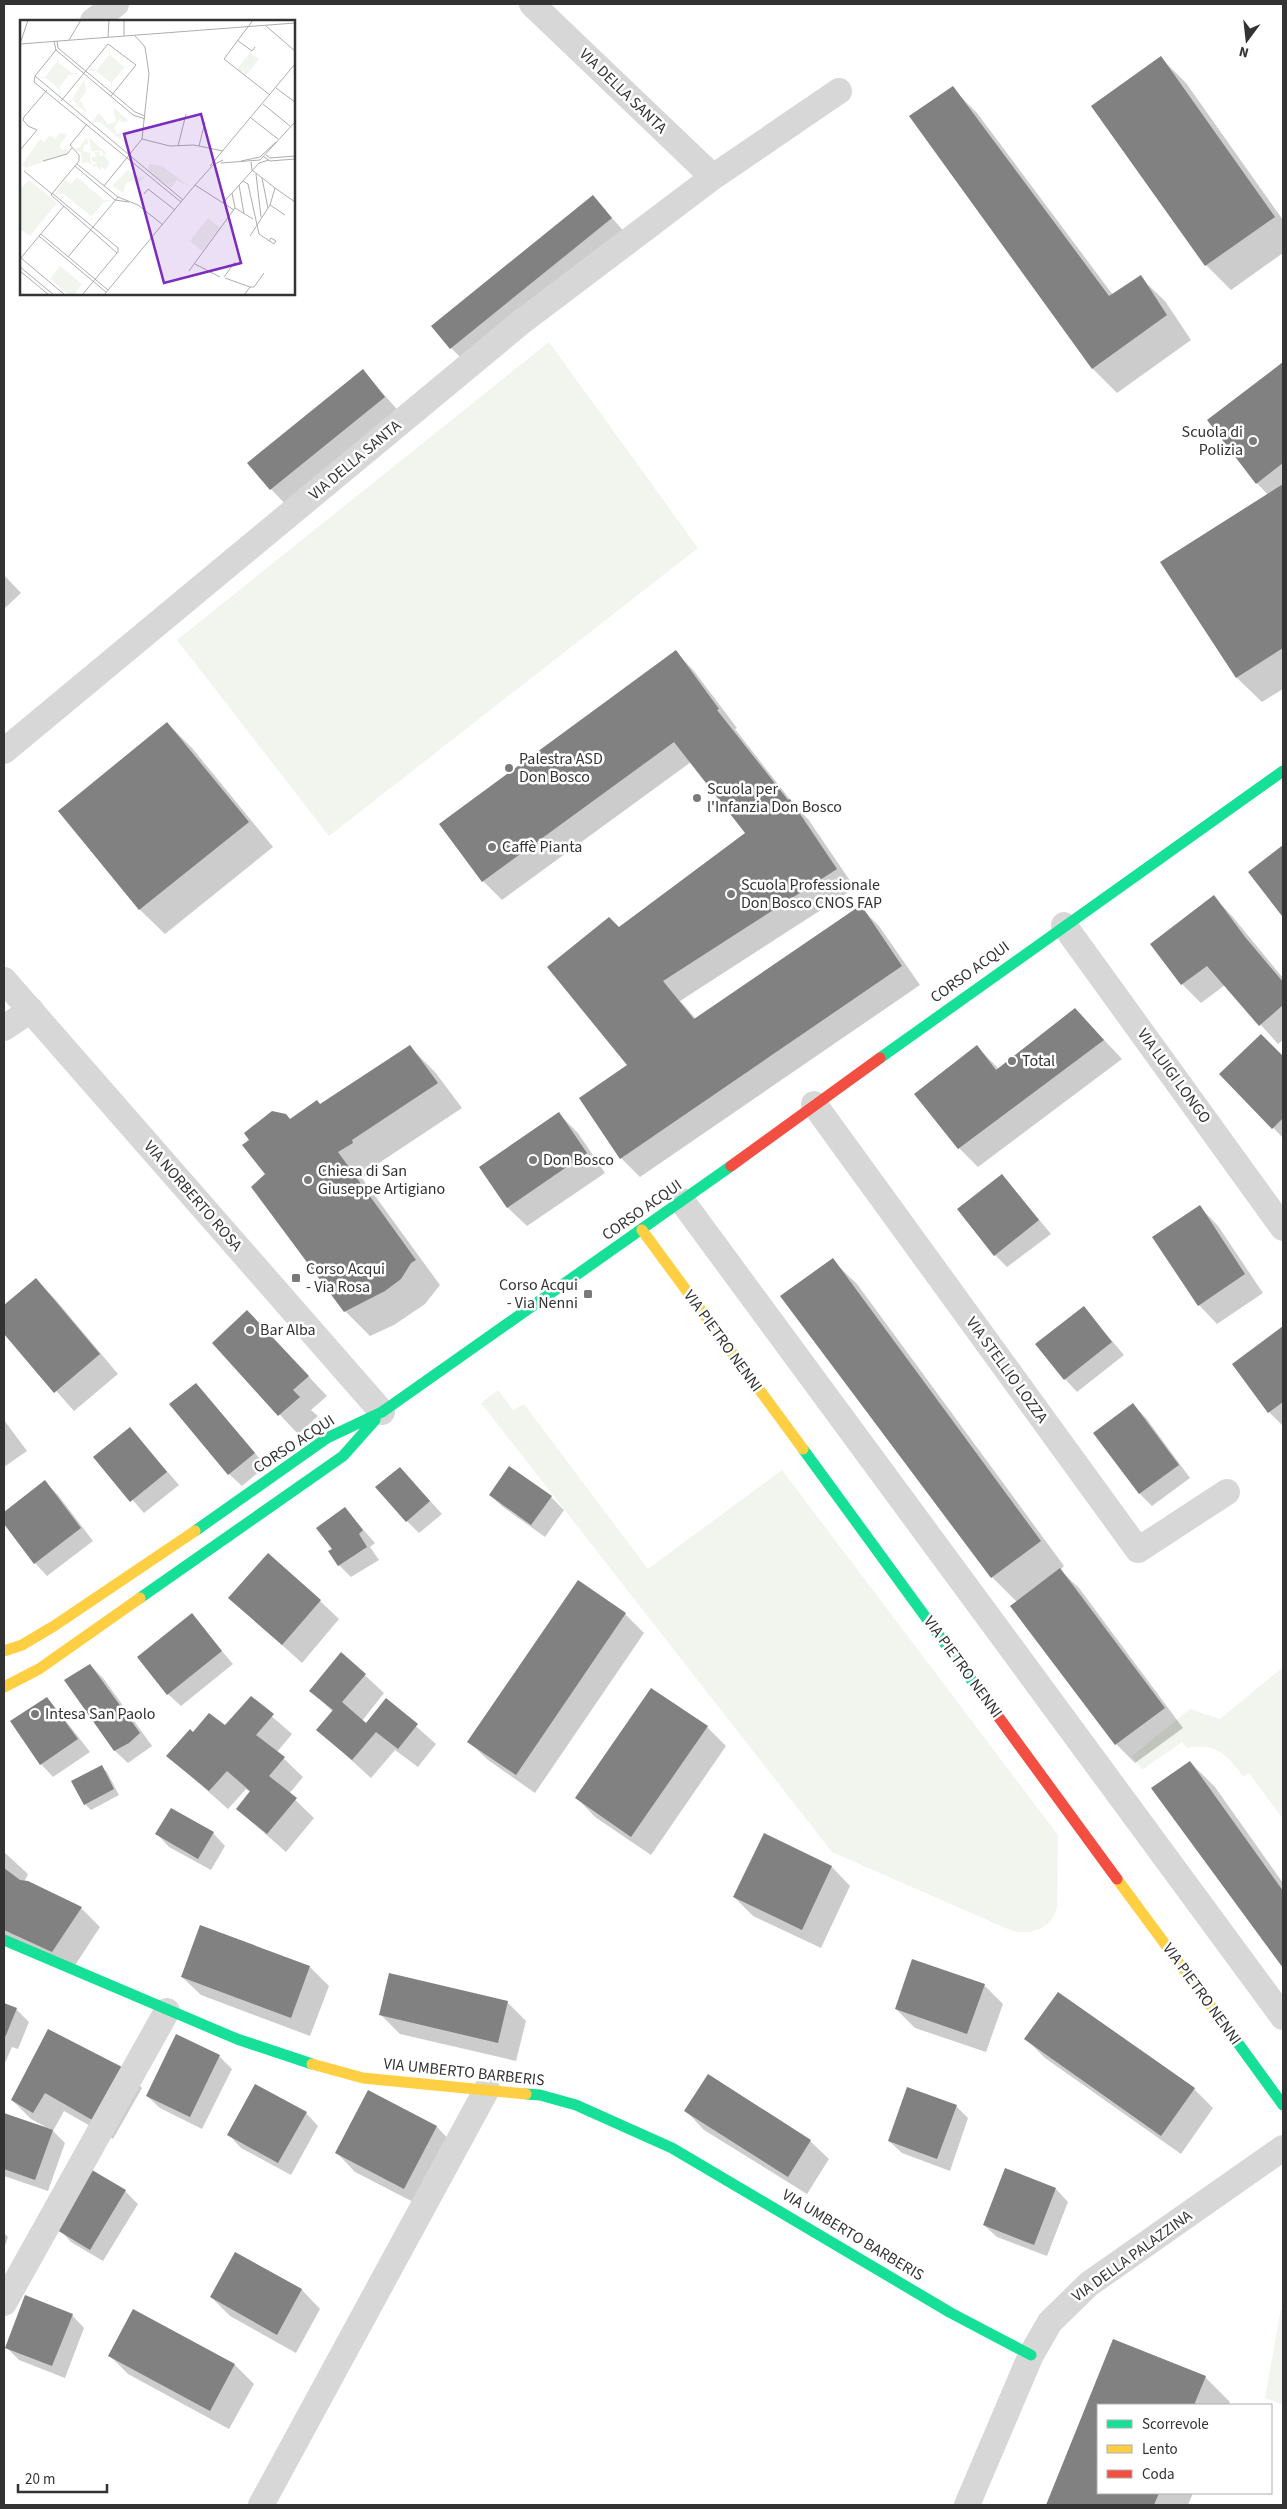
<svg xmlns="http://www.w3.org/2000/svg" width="1287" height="2509" font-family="'Source Sans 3',sans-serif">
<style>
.green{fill:#f1f5ed}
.shadow{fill:#0003}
.building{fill:#818181}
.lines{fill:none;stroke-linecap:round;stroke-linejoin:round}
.street{stroke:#d7d7d7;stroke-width:26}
.fast{stroke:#16e098;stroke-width:11}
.slow{stroke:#ffcf43;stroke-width:11}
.jam{stroke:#f24e42;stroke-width:11}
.poi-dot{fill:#7a7a7a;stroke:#fff;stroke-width:2}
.labels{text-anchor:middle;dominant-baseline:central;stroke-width:5;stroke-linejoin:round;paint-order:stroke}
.street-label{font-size:16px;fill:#333;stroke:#fff}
.poi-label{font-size:16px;fill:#333;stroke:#fff;text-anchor:start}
.inset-road{fill:none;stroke:#adadad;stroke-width:1}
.view{fill:#7b2cbf;fill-opacity:0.15;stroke:#7b2cbf;stroke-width:2.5}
.inset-edge{fill:none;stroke:#333;stroke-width:2.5}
</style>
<rect width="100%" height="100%" fill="#fff"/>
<!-- green -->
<path class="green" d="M 549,342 L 698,548 L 329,836 L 177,640 Z
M 498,1390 L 513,1410 L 524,1404 L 648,1569 L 782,1470 L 1058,1835 L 1057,1905 C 1054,1929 1030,1936 1010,1930 L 832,1852 L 481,1403 Z
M 1283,1667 L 1283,1819 L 1249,1773 L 1243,1776 C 1227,1755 1215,1742 1187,1748 L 1182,1742 L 1142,1770 L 1132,1756 L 1190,1709 L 1220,1719 Z
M 1281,2309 L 1283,2312 L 1283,2405 L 1265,2398 Z"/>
<!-- shadow -->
<path class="shadow" d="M 1161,58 L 1186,83 L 1283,220 L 1283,253 L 1231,290 L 1206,265 L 1092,107 Z
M 952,88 L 977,113 L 1113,295 L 1140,277 L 1165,301 L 1191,340 L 1117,393 L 1093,369 Z
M 593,197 L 630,238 L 469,366 L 451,348 Z
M 1283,364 L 1283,689 L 1262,702 L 1237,678 L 1162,562 L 1268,495 L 1257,483 L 1209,421 Z
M 363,371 L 403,416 L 289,508 L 271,489 Z
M 4,575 L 21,593 L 4,609 Z
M 676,652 L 694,671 L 737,728 L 735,729 L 795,806 L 808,819 L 855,888 L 680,1001 L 696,1019 L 860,907 L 879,926 L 920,985 L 640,1177 L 621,1158 L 629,1065 L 619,928 L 746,833 L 691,762 L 502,900 L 483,881 Z
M 167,723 L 192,748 L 273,847 L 165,934 L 140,910 L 59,811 Z
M 1283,847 L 1283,914 L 1250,872 Z
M 1214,897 L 1232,916 L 1283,978 L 1283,1040 L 1278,1044 L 1225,985 L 1201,1003 L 1182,984 Z
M 1075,1009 L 1122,1059 L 978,1167 L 959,1148 L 916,1094 L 977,1047 L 999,1069 Z
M 1261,1036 L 1283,1057 L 1283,1138 L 1221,1074 Z
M 410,1047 L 435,1072 L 462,1108 L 376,1165 L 377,1168 L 362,1178 L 440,1285 L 425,1304 L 394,1325 L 370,1336 L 345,1311 L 266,1174 L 290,1120 L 321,1106 Z
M 559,1114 L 578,1133 L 605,1173 L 527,1226 L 508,1208 L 480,1168 Z
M 1002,1175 L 1051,1234 L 1007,1267 L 995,1255 Z
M 1200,1207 L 1218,1226 L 1263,1293 L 1217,1324 L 1199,1305 Z
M 832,1260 L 857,1284 L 1064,1566 L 1060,1570 L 1079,1588 L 1183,1728 L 1135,1763 L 1116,1744 L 1017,1602 L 992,1577 Z
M 36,1280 L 55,1299 L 118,1374 L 74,1411 L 4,1332 L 4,1307 Z
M 1084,1308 L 1124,1355 L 1077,1392 L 1065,1379 Z
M 247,1311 L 327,1396 L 311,1410 L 318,1416 L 298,1434 L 213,1343 Z
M 1283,1328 L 1283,1426 L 1269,1412 L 1234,1364 Z
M 196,1384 L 266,1466 L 242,1486 L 229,1474 Z
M 1133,1405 L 1146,1418 L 1190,1478 L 1152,1506 L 1140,1494 L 1095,1433 Z
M 4,1420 L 27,1451 L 4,1467 Z
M 130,1428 L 179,1485 L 144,1513 L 95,1457 Z
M 509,1467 L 551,1497 L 564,1510 L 545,1537 L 503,1507 L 490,1495 Z
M 400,1468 L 442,1514 L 419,1533 L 407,1521 Z
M 45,1482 L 58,1495 L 93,1541 L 47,1576 L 35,1563 L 4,1522 L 4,1513 Z
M 345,1509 L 375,1543 L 370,1547 L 379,1560 L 351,1577 L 339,1565 L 333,1549 Z
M 230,1598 L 320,1601 L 339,1619 L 302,1663 Z
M 625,1614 L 644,1633 L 535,1793 L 488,1760 L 469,1742 Z
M 191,1615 L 233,1664 L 181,1706 L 168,1694 Z
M 342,1654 L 384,1693 L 362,1721 L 366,1725 L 386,1700 L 436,1744 L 418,1767 L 395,1750 L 371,1778 L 318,1730 L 333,1712 L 311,1690 Z
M 90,1665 L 103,1678 L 152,1746 L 128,1763 L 115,1751 L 66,1681 Z
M 251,1698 L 292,1734 L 277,1752 L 303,1777 L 289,1794 L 314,1818 L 286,1852 L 237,1809 L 251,1793 L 246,1789 L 228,1809 L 168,1756 L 193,1734 L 225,1727 Z
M 47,1699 L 59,1712 L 90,1752 L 53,1777 L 41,1764 Z
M 707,1727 L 726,1746 L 651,1855 L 595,1817 L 577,1798 Z
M 1190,1762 L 1215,1787 L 1283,1883 L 1283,1966 L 1152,1789 Z
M 101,1766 L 107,1772 L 119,1795 L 91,1810 L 85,1804 Z
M 213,1833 L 225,1846 L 211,1870 L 169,1847 L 157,1834 Z
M 764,1835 L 832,1867 L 850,1886 L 821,1948 L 753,1916 L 734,1897 Z
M 4,1852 L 28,1874 L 24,1882 L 81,1908 L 100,1927 L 72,1970 L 4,1935 Z
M 201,1926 L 310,1967 L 329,1986 L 310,2036 L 201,1995 L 182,1977 Z
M 984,1985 L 1003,2004 L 986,2052 L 915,2028 L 896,2009 Z
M 507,2002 L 526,2021 L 516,2061 L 400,2034 L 381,2015 Z
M 4,2005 L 16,2009 L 29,2022 L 18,2049 L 12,2047 L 4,2065 Z
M 1026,2039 L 1194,2089 L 1213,2108 L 1181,2154 L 1045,2058 Z
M 219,2056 L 232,2069 L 202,2129 L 160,2108 L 147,2096 Z
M 123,2070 L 142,2088 L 113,2139 L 64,2111 L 53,2131 L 65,2143 L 48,2191 L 4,2176 L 4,2114 L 46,2127 L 31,2119 L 12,2100 Z
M 369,2092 L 437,2127 L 455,2146 L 423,2207 L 355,2172 L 337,2153 Z
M 956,2106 L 968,2118 L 950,2171 L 902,2153 L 889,2141 Z
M 686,2111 L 810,2141 L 829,2159 L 807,2194 L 704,2130 Z
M 306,2113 L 318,2126 L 291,2175 L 241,2148 L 229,2135 Z
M 1056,2189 L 1068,2202 L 1047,2256 L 997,2237 L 984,2225 Z
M 125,2191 L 138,2204 L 103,2261 L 71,2242 L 59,2229 Z
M 4,2233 L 8,2237 L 4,2249 Z
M 235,2253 L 302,2290 L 320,2309 L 296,2353 L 230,2316 L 211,2297 Z
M 134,2311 L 235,2365 L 254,2384 L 229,2429 L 128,2374 L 110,2356 Z
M 72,2315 L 84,2328 L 65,2378 L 19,2360 L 6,2347 Z
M 1114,2340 L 1205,2377 L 1230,2402 L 1228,2405 L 1098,2405 L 1098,2493 L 1193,2493 L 1188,2505 L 1047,2505 Z"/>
<!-- building -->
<path class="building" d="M 1161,56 L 1275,217 L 1205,266 L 1091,106 Z
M 953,86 L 1109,296 L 1141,275 L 1167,315 L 1092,369 L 909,116 Z
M 593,195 L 612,218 L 450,349 L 431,326 Z
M 1283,362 L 1283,463 L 1256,484 L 1207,420 Z
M 363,369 L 385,397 L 270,490 L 247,463 Z
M 1283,484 L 1283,648 L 1236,678 L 1160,562 Z
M 676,650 L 719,709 L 717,710 L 788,800 L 790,799 L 837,869 L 663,981 L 694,1019 L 861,905 L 902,966 L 620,1159 L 579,1098 L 627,1065 L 547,967 L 609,917 L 619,927 L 745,833 L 674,742 L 482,882 L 439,824 Z
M 167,722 L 249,822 L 139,910 L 58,811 Z
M 1283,845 L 1283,915 L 1282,916 L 1248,872 Z
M 1214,895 L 1245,937 L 1283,982 L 1283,1005 L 1259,1026 L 1207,966 L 1181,985 L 1150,944 Z
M 1075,1008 L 1104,1040 L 958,1149 L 914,1094 L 977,1045 L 996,1070 Z
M 1261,1034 L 1283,1056 L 1283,1118 L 1272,1129 L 1219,1074 Z
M 410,1045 L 438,1083 L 352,1140 L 353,1143 L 338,1152 L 416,1260 L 411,1263 L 401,1279 L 385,1291 L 344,1312 L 251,1187 L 265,1174 L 242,1145 L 249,1140 L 244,1133 L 272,1111 L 286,1114 L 290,1119 L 317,1100 L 320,1104 Z
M 559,1112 L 587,1153 L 507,1208 L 479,1167 Z
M 1002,1174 L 1039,1220 L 994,1256 L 957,1209 Z
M 1200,1205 L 1245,1274 L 1198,1306 L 1152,1237 Z
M 833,1258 L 1041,1541 L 991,1578 L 780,1296 Z
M 36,1278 L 100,1354 L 54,1393 L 4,1334 L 4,1305 Z
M 1084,1306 L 1112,1342 L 1064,1380 L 1035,1344 Z
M 247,1310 L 309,1376 L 293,1390 L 300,1397 L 278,1416 L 212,1343 Z
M 1283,1326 L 1283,1402 L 1268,1413 L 1232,1364 Z
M 196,1383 L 255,1453 L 228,1475 L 169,1404 Z
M 1133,1403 L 1179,1465 L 1139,1494 L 1093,1433 Z
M 130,1427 L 167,1472 L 130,1502 L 93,1457 Z
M 509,1466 L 552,1496 L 531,1525 L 489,1495 Z
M 400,1467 L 430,1501 L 406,1522 L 375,1487 Z
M 45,1480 L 81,1528 L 34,1564 L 4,1524 L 4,1512 Z
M 345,1507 L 363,1530 L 359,1534 L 367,1547 L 338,1566 L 328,1551 L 332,1549 L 316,1528 Z
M 268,1553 L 321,1600 L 282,1645 L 228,1598 Z
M 1060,1568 L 1165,1708 L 1115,1745 L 1010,1606 Z
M 578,1580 L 626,1613 L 516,1775 L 467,1742 Z
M 192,1613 L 222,1651 L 167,1695 L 137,1657 Z
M 341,1652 L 366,1674 L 342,1702 L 366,1723 L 386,1698 L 418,1724 L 398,1749 L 376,1732 L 352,1760 L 316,1730 L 333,1710 L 309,1691 Z
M 90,1664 L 140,1733 L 129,1743 L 114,1751 L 64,1680 Z
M 651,1688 L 708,1726 L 631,1837 L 575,1798 Z
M 251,1696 L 274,1714 L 256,1735 L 285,1757 L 269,1776 L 297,1798 L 267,1834 L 236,1809 L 250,1791 L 227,1771 L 209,1791 L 166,1756 L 190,1729 L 193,1732 L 209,1713 L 225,1725 Z
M 47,1697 L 78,1739 L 40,1765 L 10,1721 Z
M 1190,1761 L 1283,1891 L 1283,1968 L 1151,1788 Z
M 102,1765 L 114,1789 L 84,1805 L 71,1781 Z
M 171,1808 L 214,1832 L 198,1859 L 155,1834 Z
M 764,1833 L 832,1866 L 802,1930 L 733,1897 Z
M 4,1868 L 20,1880 L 28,1881 L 82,1907 L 52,1952 L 4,1930 Z
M 200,1925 L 310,1966 L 291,2018 L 181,1977 Z
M 912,1959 L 985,1984 L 967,2034 L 895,2009 Z
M 389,1973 L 508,2001 L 498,2043 L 379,2015 Z
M 1058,1992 L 1195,2088 L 1161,2136 L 1024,2039 Z
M 4,2003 L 17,2008 L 4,2040 Z
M 48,2029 L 124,2068 L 94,2121 L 45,2093 L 33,2113 L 11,2100 Z
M 176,2034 L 220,2055 L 190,2117 L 146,2096 Z
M 708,2074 L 811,2140 L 788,2177 L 684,2111 Z
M 255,2084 L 307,2112 L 278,2163 L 227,2135 Z
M 907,2087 L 957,2105 L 937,2159 L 888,2141 Z
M 368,2090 L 437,2126 L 404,2189 L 335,2153 Z
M 4,2113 L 53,2130 L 35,2180 L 4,2169 Z
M 1005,2168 L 1056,2188 L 1034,2245 L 983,2225 Z
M 92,2170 L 126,2190 L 90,2250 L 57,2230 Z
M 235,2252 L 302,2289 L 277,2335 L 210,2297 Z
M 25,2295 L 73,2314 L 52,2366 L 5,2348 Z
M 133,2309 L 235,2364 L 210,2411 L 108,2356 Z
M 1113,2339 L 1206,2376 L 1194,2405 L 1098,2405 L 1098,2493 L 1159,2493 L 1154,2505 L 1046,2505 Z"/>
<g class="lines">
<!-- street -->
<path class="street" d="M 532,4 L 713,177
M 93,21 L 116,4
M 4,751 L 520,323 L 713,177 L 839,91
M 1064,925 L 1283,1228
M 4,980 L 382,1412
M 4,1028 L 31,1010
M 814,1104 L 1138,1550 L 1227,1492
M 682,1201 L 1283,2017
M 4,2303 L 167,2011
M 261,2505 L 487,2089
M 967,2505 L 1031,2355 L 1050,2322 L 1089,2284 L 1283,2148"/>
<!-- fast -->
<path class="fast" d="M 880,1058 L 1283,771
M 803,1449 L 981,1693
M 195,1531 L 327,1438 L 382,1412 L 731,1166
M 140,1598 L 343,1456 L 375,1420
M 4,1940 L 237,2039 L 312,2064
M 1219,2017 L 1283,2105
M 526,2094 L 540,2095 L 576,2105 L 672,2148 L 951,2313 L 1031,2355"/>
<!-- slow -->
<path class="slow" d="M 642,1230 L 803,1449
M 4,1651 L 22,1645 L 54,1626 L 195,1531
M 4,1687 L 39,1669 L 140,1598
M 1117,1879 L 1219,2017
M 312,2064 L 363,2078 L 526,2094"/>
<!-- jam -->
<path class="jam" d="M 731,1166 L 880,1058
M 981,1693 L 1117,1879"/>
</g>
<!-- markers -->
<g class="poi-dot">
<circle cx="1253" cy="441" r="5"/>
<circle cx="509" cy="768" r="5"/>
<circle cx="697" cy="798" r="5"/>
<circle cx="492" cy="847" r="5"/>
<circle cx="731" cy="894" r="5"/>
<circle cx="1012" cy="1061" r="5"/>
<circle cx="533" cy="1160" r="5"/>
<circle cx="308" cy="1180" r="5"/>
<rect x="291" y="1273" width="10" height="10" rx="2.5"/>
<rect x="583" y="1289" width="10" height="10" rx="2.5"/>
<circle cx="250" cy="1330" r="5"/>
<circle cx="35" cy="1714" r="5"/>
</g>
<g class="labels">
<!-- street labels -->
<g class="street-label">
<text transform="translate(623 91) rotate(44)">VIA DELLA SANTA</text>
<text transform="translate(355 460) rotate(-40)">VIA DELLA SANTA</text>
<text transform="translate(970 972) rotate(-36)">CORSO ACQUI</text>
<text transform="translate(1174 1076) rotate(54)">VIA LUIGI LONGO</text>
<text transform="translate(193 1196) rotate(49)">VIA NORBERTO ROSA</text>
<text transform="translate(642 1210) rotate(-35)">CORSO ACQUI</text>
<text transform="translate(723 1341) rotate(54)">VIA PIETRO NENNI</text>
<text transform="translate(1007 1370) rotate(54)">VIA STELLIO LOZZA</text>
<text transform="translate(294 1444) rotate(-33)">CORSO ACQUI</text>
<text transform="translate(963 1667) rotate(54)">VIA PIETRO NENNI</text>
<text transform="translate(1202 1994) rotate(54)">VIA PIETRO NENNI</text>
<text transform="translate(464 2072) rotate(6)">VIA UMBERTO BARBERIS</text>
<text transform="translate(853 2235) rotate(31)">VIA UMBERTO BARBERIS</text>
<text transform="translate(1132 2256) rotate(-36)">VIA DELLA PALAZZINA</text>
</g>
<!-- poi labels -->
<g class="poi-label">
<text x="1243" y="432" text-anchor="end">Scuola di<tspan x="1243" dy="18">Polizia</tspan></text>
<text x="519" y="759">Palestra ASD<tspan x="519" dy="18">Don Bosco</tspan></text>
<text x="707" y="789">Scuola per<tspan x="707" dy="18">l'Infanzia Don Bosco</tspan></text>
<text x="502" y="847">Caffè Pianta</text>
<text x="741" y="885">Scuola Professionale<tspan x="741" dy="18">Don Bosco CNOS FAP</tspan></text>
<text x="1022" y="1061">Total</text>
<text x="543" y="1160">Don Bosco</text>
<text x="318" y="1171">Chiesa di San<tspan x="318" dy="18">Giuseppe Artigiano</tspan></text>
<text x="306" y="1269">Corso Acqui<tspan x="306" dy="18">- Via Rosa</tspan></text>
<text x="578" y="1285" text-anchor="end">Corso Acqui<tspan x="578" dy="18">- Via Nenni</tspan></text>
<text x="260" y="1330">Bar Alba</text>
<text x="45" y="1714">Intesa San Paolo</text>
</g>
</g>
<!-- overview -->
<g transform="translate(20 20)">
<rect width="275" height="275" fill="#fff"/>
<path d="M 89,26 L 90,35 L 104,47 L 113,46 L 104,48 L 92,62 L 92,71 L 91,63 L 76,51 L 68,51 L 71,48 L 77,50 L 89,35 ZM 37,33 L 38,42 L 52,53 L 61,53 L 49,55 L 40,66 L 40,78 L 39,69 L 26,58 L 17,58 L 25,57 L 37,42 ZM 230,33 L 239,39 L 226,55 L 217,49 ZM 64,60 L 66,72 L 60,79 L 67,93 L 52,80 L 58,79 L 48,80 L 52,79 ZM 93,87 L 109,101 L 101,102 L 101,98 L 94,108 L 97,114 L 101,112 L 101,119 L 107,120 L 108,126 L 80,102 L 71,103 L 79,93 L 88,104 L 96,102 ZM 40,113 L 48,114 L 39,126 L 43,130 L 46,128 L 49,133 L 6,148 L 2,145 L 20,119 L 24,122 L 30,115 L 35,119 ZM 67,117 L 68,124 L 64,125 L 63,131 L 70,133 L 71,143 L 73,145 L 77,143 L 72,141 L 72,137 L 77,136 L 74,133 L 80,131 L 80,136 L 84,135 L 82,131 L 71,131 L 69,118 L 87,133 L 84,135 L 90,143 L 85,150 L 82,147 L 80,150 L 76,145 L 75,148 L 68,142 L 62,143 L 61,133 L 54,129 L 59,128 ZM 129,144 L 142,146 L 170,167 L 157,160 L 151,168 L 128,151 ZM 108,150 L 120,158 L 125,156 L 116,166 L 112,161 L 107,162 L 103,173 L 92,166 ZM 57,157 L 84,180 L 93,180 L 84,182 L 72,196 L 72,205 L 71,196 L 44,174 L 35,174 L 45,160 L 51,164 ZM 9,160 L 37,183 L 10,216 L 0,209 L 0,170 ZM 188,198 L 200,208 L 182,231 L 170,221 ZM 40,246 L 62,264 L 54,275 L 49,275 L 30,259 Z" fill="#f1f5ed"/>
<path class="inset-road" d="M 233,0 L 204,39 L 250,75M 246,6 L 275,31M 104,16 L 104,0M 88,17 L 89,0M 49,20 L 61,0M 217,20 L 232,31 L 235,27M 34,21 L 36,30 L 113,95 L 125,99M 37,21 L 38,28 L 115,92 L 125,96M 0,24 L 8,0M 0,24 L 275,3M 15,56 L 14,62 L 161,182M 15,56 L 163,180M 15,56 L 36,30M 256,68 L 275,82M 41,81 L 88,24 L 116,45 L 91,76M 243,84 L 270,106M 231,98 L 258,119M 67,104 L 50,125 L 59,135 L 59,141 L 31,175 L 97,233M 122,119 L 150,126 L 174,125 L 203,131M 158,126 L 166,94M 179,126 L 185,102M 0,130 L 17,110 L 8,106 L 3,100 L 4,97 L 27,70M 246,135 L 250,138 L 275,136M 244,137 L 250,141 L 275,139M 23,141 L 47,134 L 52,128M 221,141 L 240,137 L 256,122M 201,143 L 240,140 L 275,102M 57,144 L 98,177 L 118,185 L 143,205M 55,146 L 95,180 L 109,182M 190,146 L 275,44M 4,151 L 32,174M 236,154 L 241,197M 242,158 L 248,188M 223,161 L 228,164 L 239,214 L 254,224 L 256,221 L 251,218 L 249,221M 175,165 L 214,190M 219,165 L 224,194M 84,166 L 122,119 L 129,54 L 125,27 L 115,16M 255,168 L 275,182M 32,173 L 98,228 L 98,233M 212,173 L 215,188M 124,174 L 128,169 L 155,190M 203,183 L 239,143 L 249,140M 250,185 L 265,195M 215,188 L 233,199M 21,214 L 88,270M 19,216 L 86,272M 230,216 L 250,185 L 255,168 L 232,150 L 231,142M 48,237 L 98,177M 1,238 L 45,275M 0,239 L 44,186M 175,244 L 200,257M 0,247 L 34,275M 0,251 L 29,275M 169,251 L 215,188M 204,257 L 215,242M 205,258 L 230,267 L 224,275M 230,267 L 234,267 L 244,253M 62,275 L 97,233M 84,275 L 175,165 L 193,145 L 203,140"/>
<path class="view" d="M 181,94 L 221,243 L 144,263 L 104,114 Z"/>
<rect width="275" height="275" class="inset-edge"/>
</g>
<!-- border -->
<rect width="1287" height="2509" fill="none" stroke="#333333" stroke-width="10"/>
<!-- legend -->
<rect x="1097" y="2404" width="175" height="90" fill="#ffffff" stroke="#adadad"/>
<rect x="1107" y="2420" width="25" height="8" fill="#16e098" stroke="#adadad"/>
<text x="1142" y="2429" font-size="15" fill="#333333">Scorrevole</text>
<rect x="1107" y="2445" width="25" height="8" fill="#ffcf43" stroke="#adadad"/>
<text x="1142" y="2454" font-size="15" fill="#333333">Lento</text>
<rect x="1107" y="2470" width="25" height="8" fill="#f24e42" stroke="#adadad"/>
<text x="1142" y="2479" font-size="15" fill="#333333">Coda</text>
<!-- north arrow -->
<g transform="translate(1247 40) rotate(195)" stroke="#ffffff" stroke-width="4" paint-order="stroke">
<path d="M0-4L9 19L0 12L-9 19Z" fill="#333333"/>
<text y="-8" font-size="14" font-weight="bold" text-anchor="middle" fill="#333333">N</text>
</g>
<!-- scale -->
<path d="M18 2484v8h89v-8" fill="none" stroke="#333333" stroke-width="2.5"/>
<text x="25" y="2484" font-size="15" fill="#333333" stroke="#ffffff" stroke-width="4" paint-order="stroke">20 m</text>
</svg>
